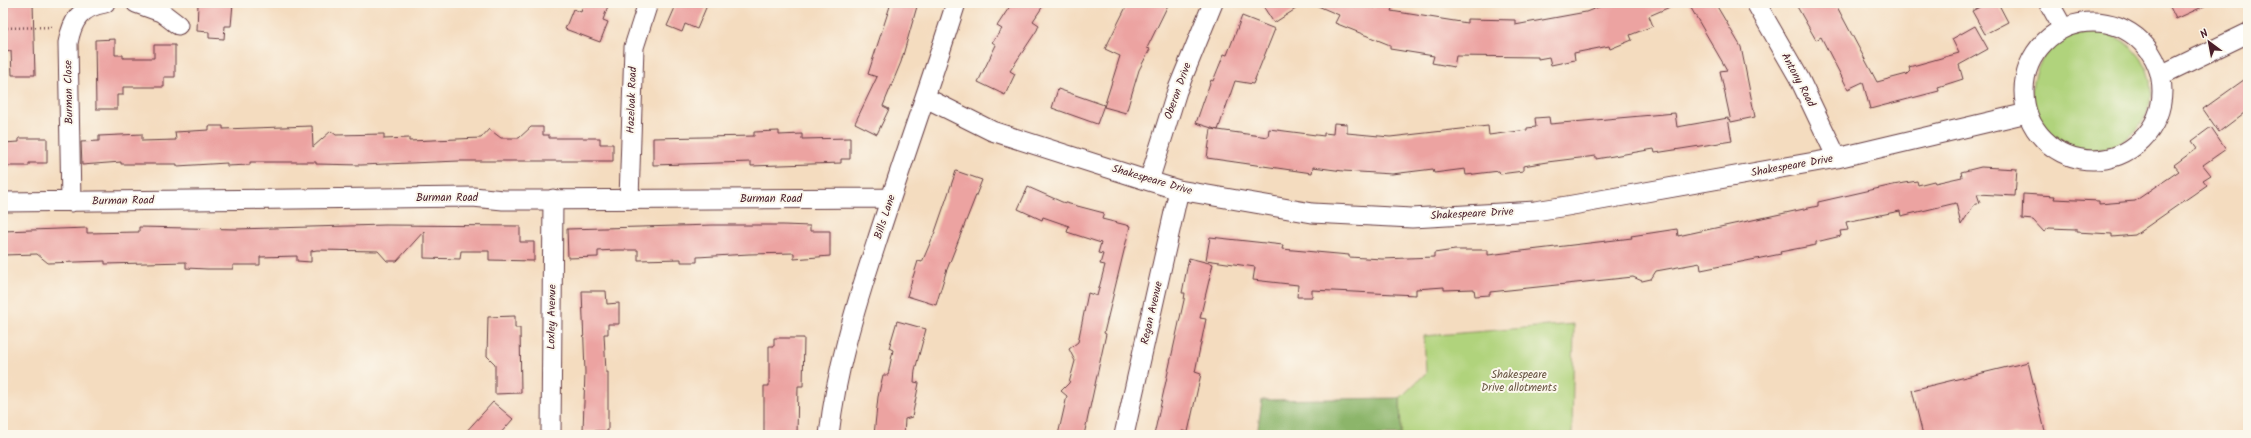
<svg xmlns="http://www.w3.org/2000/svg" width="2251" height="438" font-family="Kalam,sans-serif">
<style>
.green{fill:#b0d37b;stroke:#7d7953}
.forest{fill:#8cb56b;stroke:#6b6a4b}
.building{fill:#eca3a1}
.lines{fill:none;stroke-linecap:round;stroke-linejoin:round}
.minor-casing{stroke:#643b41;stroke-width:21}
.path{stroke:#643b41;stroke-width:2.5;stroke-dasharray:1 3;stroke-linecap:butt}
.minor{stroke:#fff;stroke-width:19}
.labels{text-anchor:middle;dominant-baseline:central;stroke-width:4;stroke-linejoin:round;paint-order:stroke}
.street-label{font-size:11px;fill:#4a1f2b;stroke:#fbf7ec}
.park-label{font-size:11px;fill:#695543;stroke:#fbf7ec}
</style>
<rect width="100%" height="100%" fill="#fbf7ec"/>
<filter id="ink" filterUnits="userSpaceOnUse"><feTurbulence type="fractalNoise" baseFrequency=".025" numOctaves="2"/><feDisplacementMap in="SourceGraphic" scale="8" xChannelSelector="R" yChannelSelector="G"/><feConvolveMatrix kernelMatrix="1 2 1 2 8 2 1 2 1" color-interpolation-filters="sRGB"/></filter>
<filter id="wash" filterUnits="userSpaceOnUse"><feTurbulence type="fractalNoise" baseFrequency=".012" numOctaves="4" result="noise"/><feDisplacementMap in="SourceGraphic" scale="16" xChannelSelector="R" yChannelSelector="G"/><feGaussianBlur stdDeviation="0.9" result="paint"/><feColorMatrix in="noise" values="0 0 0 0 0 0 0 0 0 0 0 0 0 0 0 0 0 1.4 0 .05"/><feComposite in="paint" operator="in"/></filter>
<g filter="url(#wash)">
<rect width="100%" height="100%" fill="#f4dcbf"/>
<!-- green -->
<path class="green" d="M2033 91a59 59 0 1 1 118 0a59 59 0 1 1-118 0Z
M 1574,324 L 1572,435 L 1401,435 L 1400,398 L 1426,373 L 1424,336 Z"/>
<!-- forest -->
<path class="forest" d="M 1400,398 L 1401,435 L 1257,435 L 1262,400 Z"/>
<g id="blocks">
<!-- building -->
<path class="building" d="M 5,3 L 33,3 L 35,75 L 12,75 L 11,51 L 4,52 Z
M 198,3 L 233,3 L 231,26 L 225,26 L 224,39 L 209,38 L 209,32 L 197,31 Z
M 584,3 L 609,3 L 603,20 L 608,22 L 600,42 L 565,29 L 573,9 L 581,12 Z
M 677,3 L 708,3 L 697,29 L 685,24 L 682,32 L 667,26 Z
M 891,3 L 918,3 L 901,62 L 883,106 L 889,109 L 877,134 L 855,123 L 877,77 L 868,74 Z
M 1012,3 L 1045,3 L 1033,21 L 1039,25 L 1037,30 L 1010,71 L 1015,74 L 1005,95 L 978,82 L 996,45 L 992,42 L 1002,29 L 997,26 Z
M 1128,3 L 1169,3 L 1147,48 L 1150,49 L 1139,70 L 1126,113 L 1104,107 L 1120,56 L 1105,49 Z
M 1261,3 L 1305,3 L 1274,23 Z
M 1311,3 L 1361,3 L 1375,8 L 1377,3 L 1394,3 L 1391,11 L 1467,23 L 1467,19 L 1515,20 L 1515,25 L 1586,12 L 1609,3 L 1679,3 L 1649,16 L 1653,26 L 1630,35 L 1632,40 L 1610,49 L 1609,46 L 1574,53 L 1575,60 L 1551,65 L 1549,57 L 1538,59 L 1538,57 L 1456,56 L 1454,67 L 1432,63 L 1434,56 L 1390,49 L 1390,45 L 1335,23 L 1339,15 Z
M 1688,3 L 1715,3 L 1741,47 L 1755,117 L 1731,122 L 1720,71 L 1727,70 Z
M 1795,3 L 1835,3 L 1877,82 L 1907,74 L 1910,71 L 1909,67 L 1959,53 L 1952,39 L 1975,26 L 1988,49 L 1959,65 L 1963,79 L 1938,87 L 1939,91 L 1870,109 L 1863,82 L 1848,89 L 1821,37 L 1816,40 Z
M 1987,3 L 1998,3 L 2008,22 L 1985,34 L 1972,11 Z
M 2168,3 L 2211,3 L 2176,19 Z
M 1242,16 L 1275,29 L 1253,84 L 1235,81 L 1218,130 L 1268,137 L 1269,129 L 1324,136 L 1324,133 L 1333,134 L 1334,123 L 1347,124 L 1347,133 L 1390,137 L 1488,126 L 1489,135 L 1527,130 L 1527,128 L 1536,127 L 1535,118 L 1549,117 L 1550,124 L 1675,113 L 1677,127 L 1728,118 L 1732,141 L 1655,153 L 1654,149 L 1596,159 L 1596,156 L 1547,162 L 1523,166 L 1523,171 L 1500,174 L 1499,171 L 1466,175 L 1465,169 L 1434,173 L 1433,169 L 1392,174 L 1343,171 L 1313,167 L 1312,173 L 1207,158 L 1211,129 L 1218,130 L 1196,123 L 1211,80 L 1213,81 L 1224,54 L 1227,55 Z
M 115,39 L 115,55 L 123,55 L 123,58 L 154,58 L 154,45 L 175,45 L 175,77 L 164,77 L 164,87 L 123,87 L 123,95 L 117,95 L 117,109 L 96,109 L 95,40 Z
M 2248,77 L 2248,110 L 2219,132 L 2203,109 Z
M 1058,89 L 1104,105 L 1097,124 L 1052,108 Z
M 209,126 L 223,126 L 223,129 L 312,126 L 313,147 L 331,131 L 336,135 L 384,134 L 384,139 L 409,138 L 409,141 L 481,138 L 489,129 L 501,138 L 519,138 L 531,127 L 543,127 L 543,135 L 549,135 L 549,138 L 600,138 L 600,144 L 613,144 L 613,161 L 459,161 L 361,165 L 316,164 L 316,162 L 250,162 L 250,165 L 227,166 L 227,163 L 177,166 L 177,164 L 121,164 L 121,162 L 82,165 L 81,142 L 99,141 L 99,136 L 142,134 L 142,141 L 176,140 L 175,132 L 209,130 Z
M 2211,127 L 2226,149 L 2203,165 L 2211,175 L 2203,180 L 2207,185 L 2135,235 L 2112,237 L 2112,234 L 2076,232 L 2076,229 L 2049,228 L 2044,232 L 2033,220 L 2022,219 L 2023,194 L 2055,196 L 2054,199 L 2099,201 L 2099,204 L 2135,201 L 2179,171 L 2174,165 L 2197,148 L 2192,141 Z
M 779,131 L 779,135 L 802,134 L 802,139 L 850,138 L 850,159 L 841,159 L 841,163 L 751,166 L 751,162 L 653,165 L 653,138 L 754,136 L 754,132 Z
M 19,138 L 47,138 L 47,163 L 29,163 L 29,166 L 3,166 L 3,143 L 19,142 Z
M 1981,167 L 2017,169 L 2015,196 L 1977,194 L 1980,203 L 1974,205 L 1961,225 L 1956,203 L 1901,216 L 1900,211 L 1846,222 L 1848,230 L 1840,231 L 1841,236 L 1816,242 L 1816,245 L 1780,252 L 1781,254 L 1701,270 L 1700,263 L 1656,271 L 1651,279 L 1642,281 L 1633,277 L 1490,292 L 1490,295 L 1475,296 L 1474,289 L 1444,290 L 1444,287 L 1416,289 L 1416,295 L 1312,290 L 1312,297 L 1297,297 L 1298,285 L 1253,280 L 1255,267 L 1206,260 L 1210,237 L 1283,245 L 1282,249 L 1349,255 L 1349,257 L 1382,259 L 1434,257 L 1434,253 L 1455,250 L 1488,250 L 1488,255 L 1632,238 L 1631,236 L 1677,229 L 1678,236 L 1818,206 L 1818,202 L 1893,185 L 1917,181 L 1918,185 L 1934,181 L 1935,183 L 1962,177 L 1961,172 Z
M 956,171 L 982,180 L 946,272 L 936,305 L 907,296 L 918,261 L 922,262 L 935,232 Z
M 1028,187 L 1062,202 L 1104,213 L 1102,219 L 1130,226 L 1104,333 L 1106,334 L 1084,435 L 1058,435 L 1067,396 L 1061,391 L 1069,383 L 1075,361 L 1069,349 L 1078,342 L 1088,293 L 1097,296 L 1105,265 L 1100,264 L 1103,254 L 1098,253 L 1101,243 L 1067,232 L 1069,226 L 1043,217 L 1042,220 L 1018,209 Z
M 385,225 L 520,226 L 520,242 L 534,242 L 534,261 L 489,260 L 489,251 L 461,251 L 460,259 L 424,258 L 424,231 L 397,261 L 387,261 L 378,251 L 317,250 L 311,251 L 311,262 L 297,261 L 297,256 L 260,257 L 260,265 L 233,265 L 233,269 L 207,269 L 186,268 L 186,262 L 105,264 L 105,261 L 48,263 L 37,254 L 3,255 L 3,231 L 87,228 L 87,233 L 139,232 L 139,227 L 236,229 Z
M 713,225 L 783,225 L 810,226 L 810,231 L 830,231 L 830,256 L 794,259 L 794,253 L 749,254 L 697,257 L 697,262 L 681,262 L 681,259 L 638,260 L 638,250 L 616,250 L 598,251 L 598,257 L 568,258 L 567,229 Z
M 1189,258 L 1213,264 L 1200,318 L 1206,319 L 1195,372 L 1201,374 L 1188,432 L 1182,431 L 1181,435 L 1154,435 L 1184,300 L 1185,293 L 1182,293 Z
M 582,291 L 606,291 L 607,304 L 619,303 L 619,324 L 608,324 L 608,334 L 604,334 L 606,372 L 608,372 L 608,431 L 583,431 L 585,372 Z
M 515,316 L 515,328 L 520,328 L 521,393 L 495,394 L 495,364 L 487,356 L 488,317 Z
M 897,321 L 926,329 L 915,370 L 914,382 L 919,383 L 912,417 L 905,419 L 904,435 L 874,435 L 878,397 L 883,375 L 888,375 L 893,350 L 889,348 Z
M 774,338 L 804,338 L 803,386 L 798,386 L 797,435 L 764,435 L 764,386 L 769,386 L 769,346 L 774,346 Z
M 2028,362 L 2046,435 L 1923,435 L 1912,390 Z
M 493,402 L 513,419 L 499,435 L 463,435 Z"/>
</g>
</g>
<g filter="url(#ink)">
<use href="#blocks" fill-opacity="0" stroke="#643b41" stroke-width="1"/>
<g class="lines">
<!-- minor casing -->
<g class="minor-casing">
<path id="minor" d="M 136,3 L 161,12 L 178,25
M 1756,3 L 1799,78 L 1837,158
M 2049,3 L 2063,28
M2024 91a69 69 0 1 1 138 0a69 69 0 1 1-138 0Z
M 2161,75 L 2248,33
M 926,98 L 992,131 L 1149,181 L 1179,190 L 1312,213 L 1412,218 L 1535,211 L 1567,206 L 1837,158 L 2027,113
M 1149,181 L 1177,91 L 1213,3
M 629,199 L 634,47 L 648,3
M 3,202 L 473,197 L 503,200 L 891,198
M 71,202 L 68,43 C 72,21 80,7 105,3
M 551,435 L 553,199
M 829,435 C 836,371 855,308 875,247 C 901,165 930,85 956,3
M 1124,435 L 1179,190"/>
</g>
<!-- path -->
<path class="path" d="M 3,28 L 54,27"/>
<!-- minor -->
<use href="#minor" class="minor"/>
</g>
</g>
<g class="labels">
<!-- street labels -->
<g class="street-label">
<text transform="translate(1798 80) rotate(62)">Antony Road</text>
<text transform="translate(1178 91) rotate(-70)">Oberon Drive</text>
<text transform="translate(69 92) rotate(-91)">Burman Close</text>
<text transform="translate(632 100) rotate(-88)">Hazeloak Road</text>
<text transform="translate(1792 166) rotate(-10)">Shakespeare Drive</text>
<text transform="translate(1152 180) rotate(16)">Shakespeare Drive</text>
<text x="447" y="198">Burman Road</text>
<text x="771" y="199">Burman Road</text>
<text transform="translate(123 201) rotate(-1)">Burman Road</text>
<text transform="translate(1472 214) rotate(-3)">Shakespeare Drive</text>
<text transform="translate(885 217) rotate(-72)">Bills Lane</text>
<text transform="translate(1152 313) rotate(-77)">Regan Avenue</text>
<text transform="translate(552 317) rotate(-89)">Loxley Avenue</text>
</g>
<!-- park labels -->
<g class="park-label">
<text x="1519" y="375">Shakespeare<tspan x="1519" dy="13">Drive allotments</tspan></text>
</g>
</g>
<!-- margin -->
<rect width="2251" height="438" fill="none" stroke="#fbf7ec" stroke-width="16"/>
<!-- north arrow -->
<g transform="translate(2209 42) rotate(328)" stroke="#fbf7ec" stroke-width="3" paint-order="stroke">
<path d="M0-3L7 15L0 10L-7 15Z" fill="#4a1f2b"/>
<text y="-6" font-size="11" font-weight="bold" text-anchor="middle" fill="#4a1f2b">N</text>
</g>
</svg>
